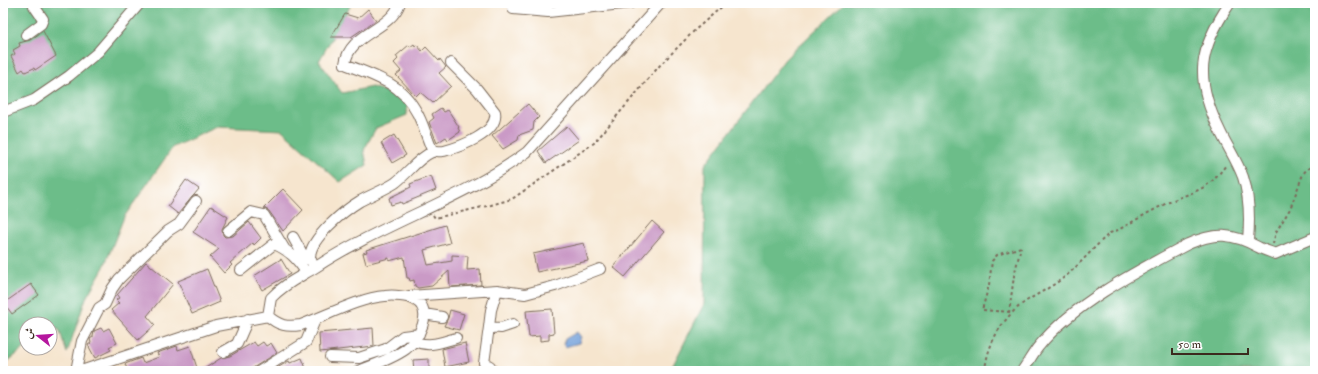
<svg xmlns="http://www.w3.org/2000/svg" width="1318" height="374" font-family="'IM FELL Double Pica',Amiri,serif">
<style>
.forest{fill:#6cbd89;stroke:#547454}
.water{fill:#6f9ed8;stroke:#55647b}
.building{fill:#ca9ac6}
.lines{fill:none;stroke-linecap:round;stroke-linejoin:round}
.minor-casing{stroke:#7c6b5c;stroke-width:12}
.path{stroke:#7c6b5c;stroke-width:2;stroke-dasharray:3 3;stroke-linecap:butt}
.minor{stroke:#fff;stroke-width:10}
</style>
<rect width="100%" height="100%" fill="#fff"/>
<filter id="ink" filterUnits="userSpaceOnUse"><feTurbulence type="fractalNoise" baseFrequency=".025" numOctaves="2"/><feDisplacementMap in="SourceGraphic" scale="8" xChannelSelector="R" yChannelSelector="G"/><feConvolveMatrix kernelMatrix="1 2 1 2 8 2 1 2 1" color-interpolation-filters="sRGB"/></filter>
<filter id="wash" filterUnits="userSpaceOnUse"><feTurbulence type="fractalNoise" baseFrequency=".012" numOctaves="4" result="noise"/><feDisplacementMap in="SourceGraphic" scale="16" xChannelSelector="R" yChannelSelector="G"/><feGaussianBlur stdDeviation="0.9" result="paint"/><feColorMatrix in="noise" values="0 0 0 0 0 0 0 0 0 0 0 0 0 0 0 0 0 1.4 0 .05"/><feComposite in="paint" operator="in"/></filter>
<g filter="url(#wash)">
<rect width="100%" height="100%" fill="#f6e5ce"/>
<!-- forest -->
<path class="forest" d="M 3,3 L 352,3 L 319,61 L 342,93 L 372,87 L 407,99 L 407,115 L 376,128 L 364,150 L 367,165 L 340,182 L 282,130 L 217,127 L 173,147 L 124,217 L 104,267 L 86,298 L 67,353 L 59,329 L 50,333 L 50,324 L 26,324 L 26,347 L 3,365 Z
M 844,3 L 1315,3 L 1315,371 L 670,371 L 704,304 L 705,165 L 785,59 Z"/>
<!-- water -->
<path class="water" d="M 577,332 L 581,337 L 579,343 L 565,347 L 563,344 L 565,339 Z"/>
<g id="blocks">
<!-- building -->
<path class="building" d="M 368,9 L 376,20 L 351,37 L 331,37 L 345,14 L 358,18 Z
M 43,31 L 56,56 L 35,70 L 34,68 L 25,72 L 23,69 L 19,72 L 11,56 L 15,54 L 13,50 L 20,46 L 19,43 L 30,40 Z
M 414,44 L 415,46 L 417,45 L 422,51 L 426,47 L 439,61 L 440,59 L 446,67 L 439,73 L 451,86 L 433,103 L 420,92 L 416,96 L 396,75 L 401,71 L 394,63 L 398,59 L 396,56 L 409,45 L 410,47 Z
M 528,104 L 539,117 L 534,122 L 533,130 L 519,135 L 518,140 L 503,149 L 492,136 Z
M 441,108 L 444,112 L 448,110 L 459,127 L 458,128 L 460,132 L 448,140 L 446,137 L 437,143 L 429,122 L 434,118 L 432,114 Z
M 567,126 L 579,140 L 546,163 L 538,151 Z
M 394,135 L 406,155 L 392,163 L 381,143 Z
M 431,176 L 436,190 L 402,204 L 401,202 L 391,205 L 389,198 L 411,187 L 410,184 Z
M 186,180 L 199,189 L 178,214 L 168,206 Z
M 283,189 L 303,210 L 283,231 L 269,211 L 264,208 Z
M 211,206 L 228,217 L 222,229 L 223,235 L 225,237 L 233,236 L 249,222 L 261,238 L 254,245 L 253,243 L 230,263 L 232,265 L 224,273 L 210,257 L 219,249 L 193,232 Z
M 652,221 L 664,232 L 625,277 L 613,267 Z
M 445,225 L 450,243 L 424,250 L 428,265 L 452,261 L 452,255 L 468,256 L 467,270 L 480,269 L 481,285 L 450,287 L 449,271 L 432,286 L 418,288 L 415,286 L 414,280 L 410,281 L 409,278 L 407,278 L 404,257 L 389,261 L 389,258 L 366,264 L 363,253 L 367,252 L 366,250 Z
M 584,243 L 588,261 L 537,272 L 533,254 Z
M 281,259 L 290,274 L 262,290 L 254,276 Z
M 146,262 L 173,284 L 147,316 L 155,325 L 138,340 L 111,310 L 119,303 L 116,300 L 119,298 L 117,295 Z
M 207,269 L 220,302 L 192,314 L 178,281 Z
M 31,284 L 39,295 L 12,314 L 4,303 Z
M 552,309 L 554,333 L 549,334 L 549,340 L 540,341 L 540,336 L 529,337 L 526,311 Z
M 450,310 L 464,314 L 459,330 L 444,326 L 448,318 Z
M 101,328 L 103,331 L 109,328 L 117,343 L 109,347 L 111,350 L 95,358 L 88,345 L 91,343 L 90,339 L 93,337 L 94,331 Z
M 373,328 L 374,346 L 320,352 L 319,333 Z
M 254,342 L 257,346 L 263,342 L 266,346 L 271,343 L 277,353 L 248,371 L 201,371 L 221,358 L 230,356 Z
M 465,343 L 469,362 L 445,367 L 442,349 Z
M 177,346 L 178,350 L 190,346 L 198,371 L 123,371 L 127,369 L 125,364 L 141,358 L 143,363 L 159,357 L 157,353 Z
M 302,358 L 307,371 L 272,371 L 289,361 L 290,363 Z
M 429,359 L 429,371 L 414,371 L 413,360 Z"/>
</g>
</g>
<g filter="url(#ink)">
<use href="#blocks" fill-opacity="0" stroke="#7c6b5c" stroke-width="1"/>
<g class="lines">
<!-- minor casing -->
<g class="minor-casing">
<path id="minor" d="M 400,3 C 390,31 349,33 345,64 C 383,80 407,84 423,126 C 426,134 429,143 433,152
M 1230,3 C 1198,50 1194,79 1220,131 C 1227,146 1237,161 1243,177 C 1250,198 1250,218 1248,240
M 513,9 L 548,12 L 631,3
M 26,35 L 41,24 L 43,19 L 34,6 L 34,3
M 3,112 L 34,100 L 69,76 L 98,52 L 140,3
M 228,231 L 251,212 L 264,215 L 284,248
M 293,237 L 303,255 L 311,261
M 314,268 C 313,264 311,261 310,257 C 310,238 345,210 360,201 C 371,195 384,190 395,183 C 407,174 418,158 432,152 C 436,150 440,152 444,151 C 460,147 499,133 495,112 L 477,89 L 451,63
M 241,270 L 274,244 C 289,250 297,259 306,272
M 497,290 L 491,310 L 489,327 L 501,328 L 513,324
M 409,296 L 497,290 L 525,294 L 555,286 L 600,269
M 424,314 L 442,317
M 489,327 L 484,363 L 490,366
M 414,341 C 430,348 441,342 456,338
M 223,352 L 237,344 L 248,319
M 330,357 L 359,358 L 386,349 L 403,336 L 419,334
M 76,371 L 82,341 L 99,308 L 105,304 L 112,289 L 119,279 L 168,231 L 179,224 L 196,201
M 81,371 L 216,326 L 268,316
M 260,371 L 306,342 L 315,320
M 358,371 C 374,365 392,359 406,349 C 418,340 435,311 415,300 C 408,296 393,295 385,296 C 359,298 326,316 301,325 C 287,327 279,326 268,316 L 271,298 C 284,284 300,277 316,267 C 383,223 462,200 527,152 L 661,3
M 1022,371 C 1028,363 1033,353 1039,346 C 1074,303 1139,270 1188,244 C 1215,232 1232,233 1258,247 C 1263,250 1269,251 1275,254 L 1315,237"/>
</g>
<!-- path -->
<path class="path" d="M 433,215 L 435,218 L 491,205 L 512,199 L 594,143 L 661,64 L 695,30 L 726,3
M 1273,244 L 1276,232 L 1290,209 L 1303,174 L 1307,169 L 1315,166
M 1010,312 L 982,310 L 989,285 L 992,261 L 997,255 L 1021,247
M 1009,313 L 1014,276 L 1021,247
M 985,371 C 987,343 1004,315 1028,300 C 1041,292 1055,285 1067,275 C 1082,262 1095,246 1110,233 L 1118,230 C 1134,221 1151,211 1167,203 C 1195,190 1207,192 1226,165"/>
<!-- minor -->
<use href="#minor" class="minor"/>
</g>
</g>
<!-- margin -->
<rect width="1318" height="374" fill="none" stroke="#fff" stroke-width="16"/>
<!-- north arrow -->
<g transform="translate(38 336) rotate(287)"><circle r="19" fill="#ffffff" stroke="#b1aaa5"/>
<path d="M0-3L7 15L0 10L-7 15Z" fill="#b5179e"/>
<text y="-6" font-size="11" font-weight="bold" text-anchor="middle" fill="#3b2a1e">ش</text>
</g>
<!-- scale -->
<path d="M1172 348v6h76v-6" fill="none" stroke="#3b2a1e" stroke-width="2"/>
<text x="1178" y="348" font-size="12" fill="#3b2a1e" stroke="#ffffff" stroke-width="3" paint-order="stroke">50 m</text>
</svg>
